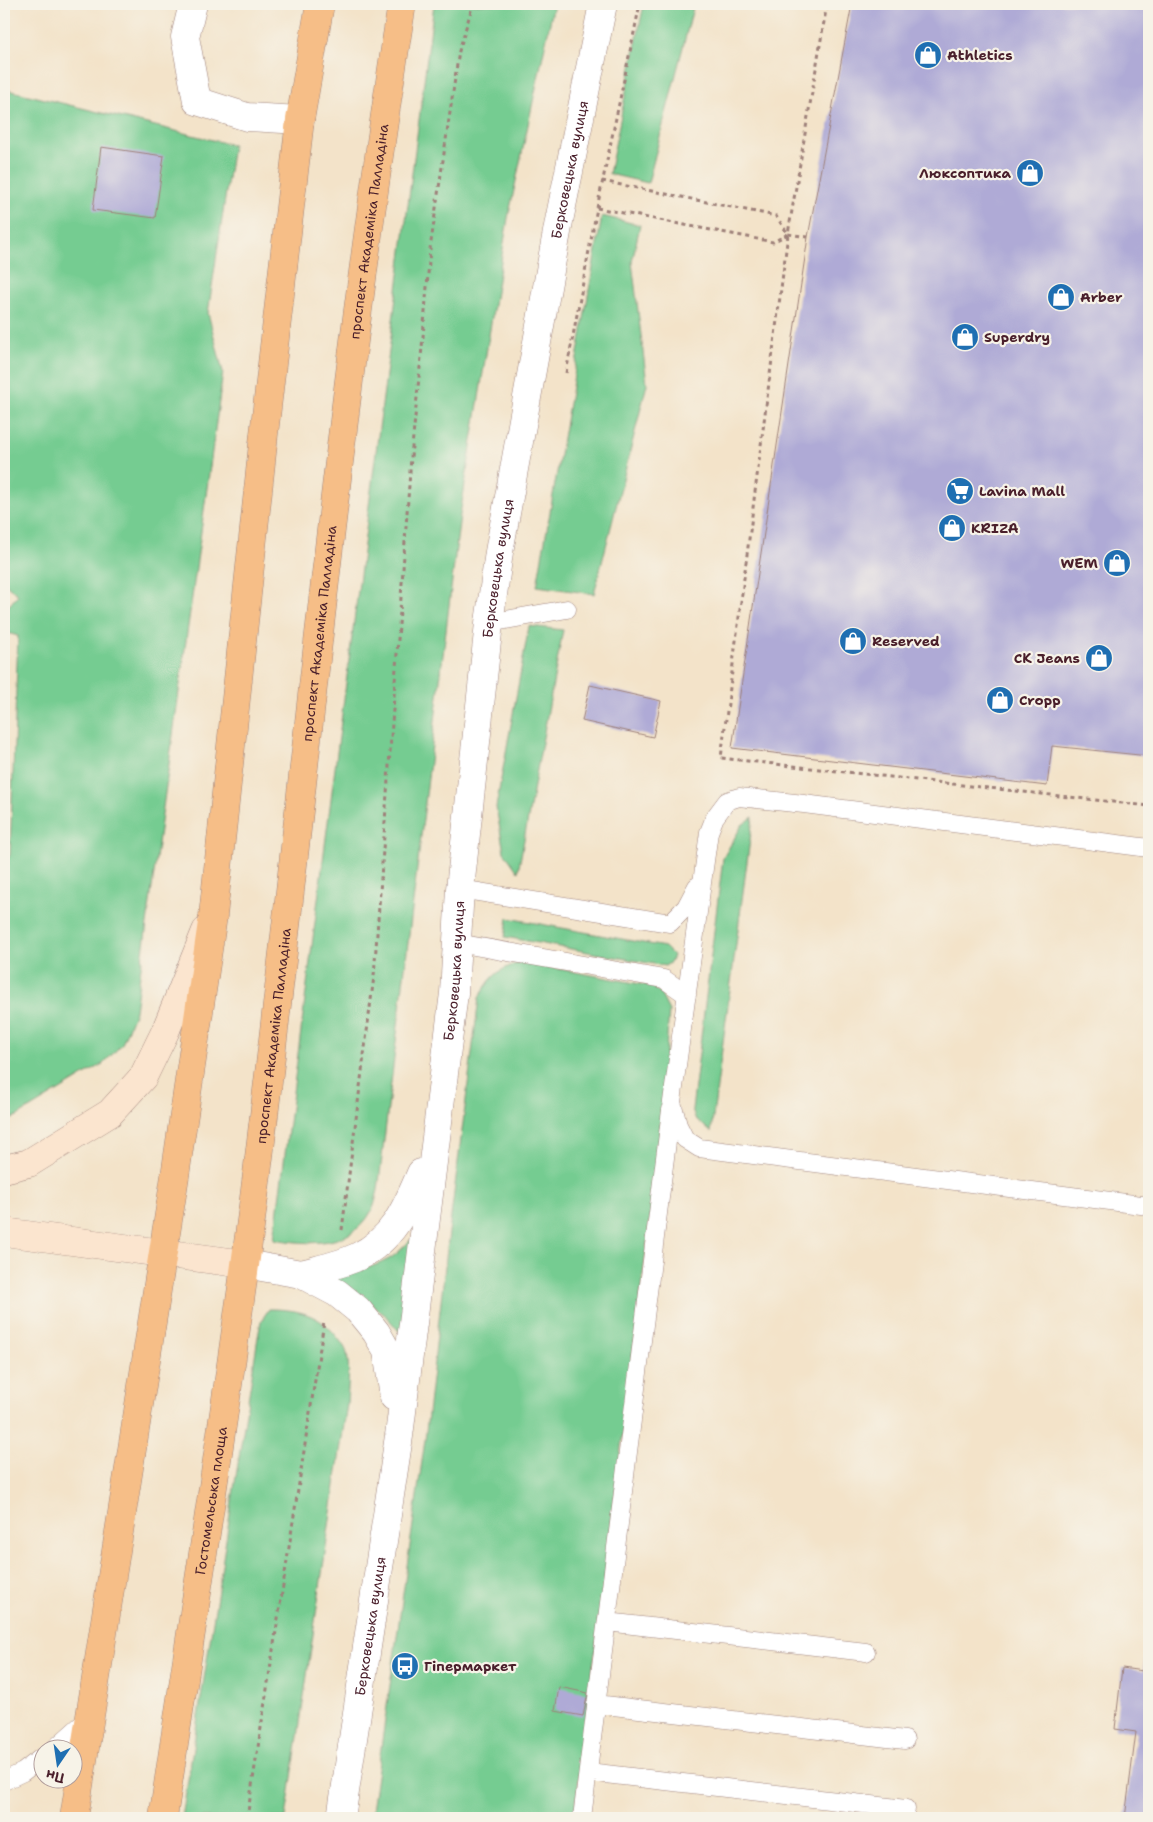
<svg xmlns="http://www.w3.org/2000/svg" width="1153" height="1822" font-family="'Shantell Sans',sans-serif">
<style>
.green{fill:#75cc91;stroke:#60765e}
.building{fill:#afaad6}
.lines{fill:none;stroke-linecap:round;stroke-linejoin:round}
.lane-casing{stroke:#9e817a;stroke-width:19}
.street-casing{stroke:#9e817a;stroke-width:29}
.secondary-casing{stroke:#9e817a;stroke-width:29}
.highway-casing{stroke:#9e817a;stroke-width:29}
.path{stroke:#9e817a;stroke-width:3;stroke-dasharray:4 4;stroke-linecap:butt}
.lane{stroke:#fff;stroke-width:18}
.street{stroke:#fff;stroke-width:28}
.secondary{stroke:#fbe5cf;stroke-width:28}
.highway{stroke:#f6be87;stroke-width:28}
.labels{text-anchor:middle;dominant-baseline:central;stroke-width:4.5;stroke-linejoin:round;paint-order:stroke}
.poi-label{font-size:14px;font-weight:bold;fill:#4a1f2b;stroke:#f7f3e8;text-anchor:start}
.street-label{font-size:14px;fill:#4a1f2b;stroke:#f7f3e8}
</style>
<rect width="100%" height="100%" fill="#f7f3e8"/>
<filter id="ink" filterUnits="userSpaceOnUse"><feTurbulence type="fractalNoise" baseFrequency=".02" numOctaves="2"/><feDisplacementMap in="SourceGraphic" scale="10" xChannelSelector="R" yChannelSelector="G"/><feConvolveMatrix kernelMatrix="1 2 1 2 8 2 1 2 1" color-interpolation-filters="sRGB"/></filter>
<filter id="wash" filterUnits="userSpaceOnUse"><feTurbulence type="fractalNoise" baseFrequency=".0096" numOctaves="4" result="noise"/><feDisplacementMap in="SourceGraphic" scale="20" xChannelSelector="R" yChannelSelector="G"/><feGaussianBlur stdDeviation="1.12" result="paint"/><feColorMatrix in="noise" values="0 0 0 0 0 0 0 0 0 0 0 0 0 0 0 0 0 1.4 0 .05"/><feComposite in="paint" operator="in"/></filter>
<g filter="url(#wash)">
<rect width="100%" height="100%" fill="#f3e3c9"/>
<!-- green -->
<path class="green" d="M 434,4 L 554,4 L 508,218 L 460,515 L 378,1190 C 376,1197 375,1206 371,1212 C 351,1248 308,1245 274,1239 Z
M 644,4 L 694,4 L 648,183 L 609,174 Z
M 4,89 L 233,145 L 208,313 L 223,372 L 135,1011 L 122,1044 L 103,1064 L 4,1124 L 4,864 L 10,855 L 18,636 L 4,632 L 4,611 L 18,595 L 4,582 Z
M 602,216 L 640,225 L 632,262 L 647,384 L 594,594 L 537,586 Z
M 529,626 L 563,630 L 518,872 L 504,852 L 496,807 Z
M 753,817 L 711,1132 L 695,1118 L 692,1110 L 723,858 L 742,825 Z
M 508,918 L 665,947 L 673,955 L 671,962 L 665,966 L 505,937 Z
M 521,962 L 651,986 L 660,993 L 669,1011 L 658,1156 L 574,1818 L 371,1818 L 425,1440 L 449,1232 L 479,998 C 491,976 497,970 521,962 Z
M 416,1235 L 405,1338 L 385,1315 L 367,1301 L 325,1280 C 346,1272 369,1270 389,1259 C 399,1253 407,1243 416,1235 Z
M 269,1309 C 297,1309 320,1314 337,1337 C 341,1342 346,1348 347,1354 C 350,1371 348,1387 347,1404 L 286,1818 L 182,1818 L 258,1337 L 261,1321 Z"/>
<g id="blocks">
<!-- building -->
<path class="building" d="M 852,4 L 1149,4 L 1149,756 L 1052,746 L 1047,786 L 732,748 L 808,237 Z
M 101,147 L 164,156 L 155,218 L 93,210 Z
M 590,685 L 661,701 L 653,737 L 582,721 Z
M 1148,1633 L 1149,1818 L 1125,1818 L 1136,1732 L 1115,1729 L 1122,1668 L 1143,1671 Z
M 559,1687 L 588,1693 L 583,1716 L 555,1711 Z"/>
</g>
</g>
<g filter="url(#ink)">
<use href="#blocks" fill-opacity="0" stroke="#9e817a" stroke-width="1"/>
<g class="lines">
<!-- lane casing -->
<g class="lane-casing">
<path id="lane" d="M 489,623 L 567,609
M 1149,848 L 804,804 L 739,797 L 727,801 L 715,817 L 709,832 L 672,1102 L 678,1125 L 685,1139 L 699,1148 L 1149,1206
M 460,889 L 670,923 L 686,907 L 697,886
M 457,943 L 664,979 L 687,995
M 607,1622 L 866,1652
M 596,1704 L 905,1740
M 53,1750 L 91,1716
M 588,1772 L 906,1809
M 4,1781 L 23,1772 L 42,1757
M 582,1818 L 671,1110"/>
</g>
<!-- street casing -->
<g class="street-casing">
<g id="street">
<path d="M 193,4 L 185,37 L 197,101 L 247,117 L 300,120"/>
<path d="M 245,1264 L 301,1274 L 337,1293 L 358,1310 L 376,1332 L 387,1351 L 394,1397"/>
<path d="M 301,1274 C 319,1269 340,1265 357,1257 C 394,1239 406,1208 421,1173"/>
<path id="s1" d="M 341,1818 L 399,1436 L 454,993 L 460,889 L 489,623 L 499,552 L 559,221 L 603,4"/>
</g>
</g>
<!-- secondary casing -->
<g class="secondary-casing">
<path id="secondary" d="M 4,1169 L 29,1163 L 110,1113 L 143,1077 L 165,1032 L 206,931
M 4,1232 L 245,1264"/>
</g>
<!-- highway casing -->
<g class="highway-casing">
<g id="highway">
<path d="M 74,1818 L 175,1176 L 213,916 L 264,434 L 300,120 L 320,4"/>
<path id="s2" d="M 163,1818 C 194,1609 228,1400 255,1190 C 304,795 339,397 402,4"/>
</g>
</g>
<!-- path -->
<path class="path" d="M 602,181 L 776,216 L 788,234 L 721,758 L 1149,806
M 597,208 L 773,242 L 788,234
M 808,237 L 788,234 L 827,4
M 566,373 L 597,208 L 640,4
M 342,1230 L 374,976 L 411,457 L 423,337 L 430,249 L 459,51 L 473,4
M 247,1818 L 324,1322"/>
<!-- lane -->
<use href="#lane" class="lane"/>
<!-- street -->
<use href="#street" class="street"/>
<!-- secondary -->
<use href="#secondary" class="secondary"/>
<!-- highway -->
<use href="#highway" class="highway"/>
</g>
</g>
<!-- icons -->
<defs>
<g id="shop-disc" transform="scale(1.4375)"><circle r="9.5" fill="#1f6fb2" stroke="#f7f3e8"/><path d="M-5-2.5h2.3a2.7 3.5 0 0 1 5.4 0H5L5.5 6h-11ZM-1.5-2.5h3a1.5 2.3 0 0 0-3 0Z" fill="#fff"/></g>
<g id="supermarket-disc" transform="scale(1.4375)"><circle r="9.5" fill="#1f6fb2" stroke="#f7f3e8"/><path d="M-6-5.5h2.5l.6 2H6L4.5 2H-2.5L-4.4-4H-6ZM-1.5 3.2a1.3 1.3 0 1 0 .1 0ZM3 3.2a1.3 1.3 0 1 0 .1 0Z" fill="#fff"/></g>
<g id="bus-disc" transform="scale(1.4375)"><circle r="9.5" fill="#1f6fb2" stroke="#f7f3e8"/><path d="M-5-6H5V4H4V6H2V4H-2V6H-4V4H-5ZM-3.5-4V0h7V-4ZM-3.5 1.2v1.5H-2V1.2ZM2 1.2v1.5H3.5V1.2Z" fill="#fff"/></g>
</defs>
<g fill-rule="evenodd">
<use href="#shop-disc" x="928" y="55"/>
<use href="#shop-disc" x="1030" y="173"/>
<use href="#shop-disc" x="1061" y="297"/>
<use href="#shop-disc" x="965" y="337"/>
<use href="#supermarket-disc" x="960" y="491"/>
<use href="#shop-disc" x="952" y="528"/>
<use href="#shop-disc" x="1117" y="563"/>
<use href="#shop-disc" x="853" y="641"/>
<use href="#shop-disc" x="1099" y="658"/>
<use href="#shop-disc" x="1000" y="700"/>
<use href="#bus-disc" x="405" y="1666"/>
</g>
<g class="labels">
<!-- poi labels -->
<g class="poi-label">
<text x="947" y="55">Athletics</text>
<text x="1011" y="173" text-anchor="end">Люксоптика</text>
<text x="1080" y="297">Arber</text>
<text x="984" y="337">Superdry</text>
<text x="979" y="491">Lavina Mall</text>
<text x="971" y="528">KRIZA</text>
<text x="1098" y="563" text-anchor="end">WEM</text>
<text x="872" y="641">Reserved</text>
<text x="1080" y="658" text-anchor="end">CK Jeans</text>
<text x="1019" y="700">Cropp</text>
<text x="424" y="1666">Гіпермаркет</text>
</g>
<!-- street labels -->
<g class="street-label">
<text stroke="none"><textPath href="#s1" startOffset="1665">Берковецька вулиця</textPath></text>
<text stroke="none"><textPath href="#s2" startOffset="1600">проспект Академіка Палладіна</textPath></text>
<text stroke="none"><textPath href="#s1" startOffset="1260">Берковецька вулиця</textPath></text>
<text stroke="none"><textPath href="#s2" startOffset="1195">проспект Академіка Палладіна</textPath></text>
<text stroke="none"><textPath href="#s1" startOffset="855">Берковецька вулиця</textPath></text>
<text stroke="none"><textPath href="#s2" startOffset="790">проспект Академіка Палладіна</textPath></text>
<text stroke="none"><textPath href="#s2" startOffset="321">Гостомельська площа</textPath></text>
<text stroke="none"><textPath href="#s1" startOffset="194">Берковецька вулиця</textPath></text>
</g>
</g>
<!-- margin -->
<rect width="1153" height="1822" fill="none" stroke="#f7f3e8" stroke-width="20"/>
<!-- north arrow -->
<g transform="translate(58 1764) rotate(193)"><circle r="24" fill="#f7f3e8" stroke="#b29e9c"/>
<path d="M0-4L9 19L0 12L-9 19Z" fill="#1f6fb2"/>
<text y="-8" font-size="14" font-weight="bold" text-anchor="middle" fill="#4a1f2b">Пн</text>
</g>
</svg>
